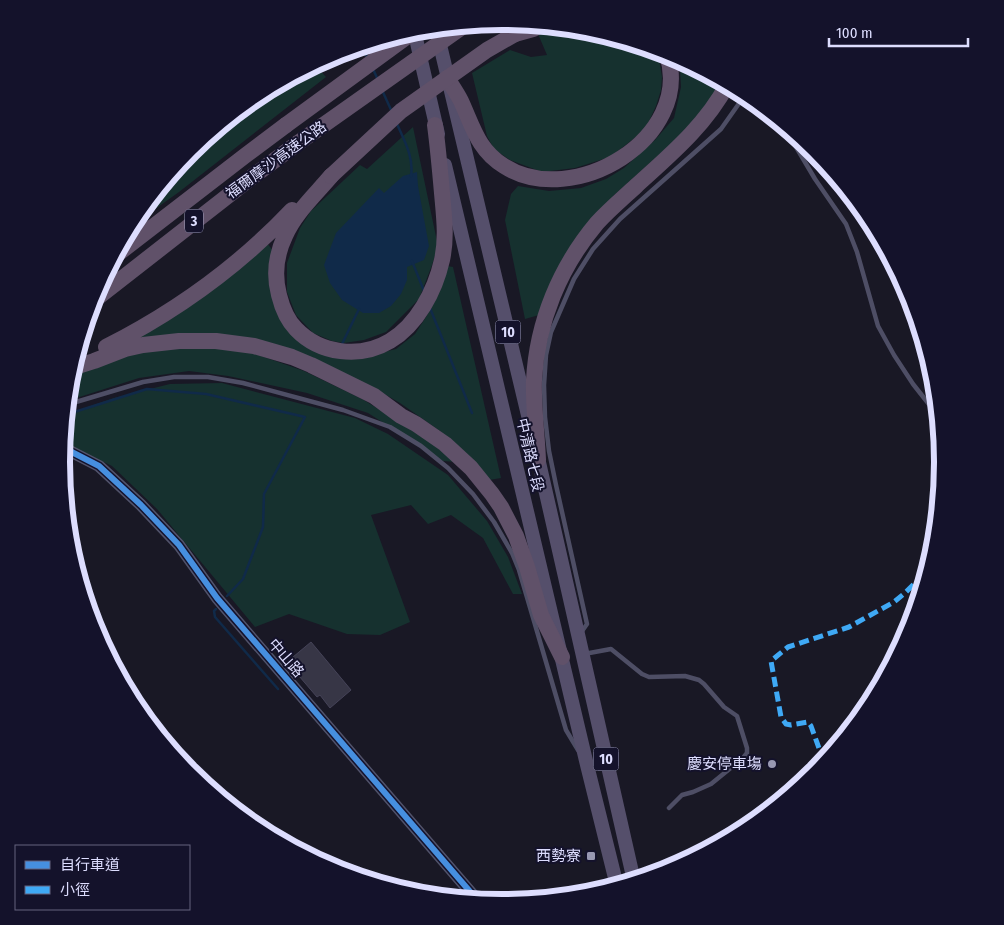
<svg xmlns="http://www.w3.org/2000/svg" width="1004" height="925" font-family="'Fira Sans Condensed','Noto Sans TC',sans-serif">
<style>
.green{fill:#16312f}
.water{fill:#102a49}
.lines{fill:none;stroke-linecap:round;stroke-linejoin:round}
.stream{stroke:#102a49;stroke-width:2.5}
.building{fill:#373646;stroke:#454358}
.lane{stroke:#4e4e65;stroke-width:4.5}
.secondary{stroke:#51536b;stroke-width:12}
.primary{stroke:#554f6b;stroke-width:14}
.highway{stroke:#605169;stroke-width:16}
.highway-bridge{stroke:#605169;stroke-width:16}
.quiet{stroke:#3fa9f5;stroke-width:5;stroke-dasharray:10 5;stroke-linecap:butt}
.cycleway-casing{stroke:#14122b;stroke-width:9}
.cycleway{stroke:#468fdf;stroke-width:6}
.poi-dot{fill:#9898b2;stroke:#14122b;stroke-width:2}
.labels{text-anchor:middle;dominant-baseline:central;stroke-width:4;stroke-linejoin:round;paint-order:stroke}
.shield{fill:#14122b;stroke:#a1a0bf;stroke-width:1}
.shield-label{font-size:14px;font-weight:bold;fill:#ddddfe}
.street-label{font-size:15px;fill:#ddddfe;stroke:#14122b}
.poi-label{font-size:15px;fill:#ddddfe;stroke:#14122b;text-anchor:end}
.rim{fill:none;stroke:#ddddfe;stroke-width:6}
</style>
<rect width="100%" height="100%" fill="#191825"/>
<!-- green -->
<path class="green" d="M 557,27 L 588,30 L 654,50 L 659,59 L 662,77 L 661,90 L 656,106 L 645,130 L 610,157 L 575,168 L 542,172 L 510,160 L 494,149 L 487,136 L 472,73 L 510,50 L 531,57 L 547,55 L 538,34 Z
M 676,57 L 722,82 L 691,126 L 613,196 L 539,315 L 525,319 L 505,220 L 511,194 L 518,186 L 549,191 L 581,188 L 606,179 L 624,168 L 655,140 L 674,118 L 681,87 L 680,69 Z
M 315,65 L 326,77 L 179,192 L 130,227 L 135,217 L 190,150 L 257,95 Z
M 413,127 L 438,246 L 432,265 L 419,299 L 386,332 L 364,340 L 344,343 L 332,341 L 313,333 L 296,315 L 287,292 L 287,263 L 300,228 L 311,211 L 360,165 L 367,169 Z
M 267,243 L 274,252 L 293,333 L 372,355 L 396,349 L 415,334 L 426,317 L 439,293 L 447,266 L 453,267 L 501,478 L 489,480 L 440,431 L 400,403 L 365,383 L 227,335 L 192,333 L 140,340 L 139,334 Z
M 169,347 L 241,349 L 304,371 L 362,399 L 421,435 L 456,462 L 443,461 L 368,413 L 307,393 L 228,376 L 189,371 L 139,378 L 67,401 L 70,375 L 125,355 Z
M 222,383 L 355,418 L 388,434 L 448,475 L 487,521 L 508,557 L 522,594 L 513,594 L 483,538 L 451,515 L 428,524 L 411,505 L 371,515 L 410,622 L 380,635 L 347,634 L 289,614 L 255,627 L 157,509 L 112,466 L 63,442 L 66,411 L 79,410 L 114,398 L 170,384 Z"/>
<!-- water -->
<path class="water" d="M 417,172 L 418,186 L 429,246 L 424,260 L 407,267 L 407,280 L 401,294 L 391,306 L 379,313 L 363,313 L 342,300 L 330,283 L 324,265 L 336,233 L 379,188 L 384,193 L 403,176 Z"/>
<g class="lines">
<!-- stream -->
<path class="stream" d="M 362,46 L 367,57
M 373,69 L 378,80
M 382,90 L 392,112
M 397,124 C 404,140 414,157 411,176
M 412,261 L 424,291
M 430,308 L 472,413
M 342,344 L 359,309
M 65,415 L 147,389 L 206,394 L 305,417 L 264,494 L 263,527 L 243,579 L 227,596
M 216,609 L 214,611 L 215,617 L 278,689"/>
</g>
<!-- building -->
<path class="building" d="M 311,642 L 351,690 L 330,708 L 320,695 L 317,697 L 287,662 Z"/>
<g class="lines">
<!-- lane -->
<path class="lane" d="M 783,125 L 815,179 L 846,224 L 857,252 L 878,326 L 894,355 L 913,384 L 939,417
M 66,405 L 143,382 L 174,377 L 208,377 L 243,383 L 343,410 L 390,427 L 421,446 L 448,468 L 473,494 L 494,522 L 512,553 L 519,570 L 566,730 L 578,750
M 580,634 L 587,624 L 556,485 L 549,451 L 545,417 L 544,385 L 546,355 L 551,332 L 574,279 L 593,249 L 620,219 L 721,129 L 745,95
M 584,654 L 611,649 L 642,674 L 649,677 L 685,676 L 699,680 L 704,684 L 724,707 L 737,716 L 747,748 L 747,753 L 743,758 L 711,784 L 693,792 L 682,795 L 669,808"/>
<!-- secondary -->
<path class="secondary" d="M 62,447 L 99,466 L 141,505 L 179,545 L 217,598 L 479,902"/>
<!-- primary -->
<path class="primary" d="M 436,28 L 531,428
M 414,30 L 438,134
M 445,165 L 587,765 L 617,886
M 536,449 L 634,881"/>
<!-- highway -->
<path class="highway" d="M 515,34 L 533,29 L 541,25
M 447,78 C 452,86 457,93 461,101 C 473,127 478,150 504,166 C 573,210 694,138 667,54
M 331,176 C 315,195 295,213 285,236 C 276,255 274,276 279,295 C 282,307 287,320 296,329 C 320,354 360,359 390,341 C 417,325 435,291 442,260 C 447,237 444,216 442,193 C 440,170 438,148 435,125
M 115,256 L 246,155 L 286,125
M 92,302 L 252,177 L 298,143
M 106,347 C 175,312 239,266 292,210
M 72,368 L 94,361 L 125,349 L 143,345 L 179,341 L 216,341 L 254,346 L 292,357 L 311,365 L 374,396 L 401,416 L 416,424 L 445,444 L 471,468 L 492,494 L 501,507 L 516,536 L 527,567 L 541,615 L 562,657
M 538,460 C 537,433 533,406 534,380 C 537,322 560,267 597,223 C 609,210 623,198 636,186 C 670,155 705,126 727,85"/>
<!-- highway-bridge -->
<path class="highway-bridge" d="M 286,125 L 416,30
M 298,143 L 465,25
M 331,176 L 401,111 L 487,50 L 515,34"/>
<!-- quiet -->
<path class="quiet" d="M 824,762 L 811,726 L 808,722 L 791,725 L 786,724 L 781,717 L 771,661 L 788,647 L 849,627 L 894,602 L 905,593 L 919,579 L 926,577"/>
<!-- cycleway casing -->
<g class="cycleway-casing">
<path id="cycleway" d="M 62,447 L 99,466 L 141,505 L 179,545 L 217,598 L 479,902"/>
</g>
<!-- cycleway -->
<use href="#cycleway" class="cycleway"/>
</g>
<!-- markers -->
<g class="poi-dot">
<circle cx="772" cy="764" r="5"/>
<rect x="586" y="851" width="10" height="10" rx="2.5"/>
</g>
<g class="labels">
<!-- shield labels -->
<g class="shield">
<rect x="185" y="209.5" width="18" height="23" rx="4"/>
<rect x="495.5" y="320.5" width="25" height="23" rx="4"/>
<rect x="593.5" y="747.5" width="25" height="23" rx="4"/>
</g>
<g class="shield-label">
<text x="194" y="221">3</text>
<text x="508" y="332">10</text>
<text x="606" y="759">10</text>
</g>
<!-- street labels -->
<g class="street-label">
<text transform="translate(276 160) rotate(-36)">福爾摩沙高速公路</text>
<text transform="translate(530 455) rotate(77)">中清路七段</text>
<text transform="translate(286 658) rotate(49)">中山路</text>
</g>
<!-- poi labels -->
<g class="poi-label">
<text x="762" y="764">慶安停車塲</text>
<text x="581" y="856">西勢寮</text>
</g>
</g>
<!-- crop -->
<path d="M0 0H1004V925H0ZM70 462a432 432 0 1 1 864 0a432 432 0 1 1-864 0Z" fill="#14122b" fill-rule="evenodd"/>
<path class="rim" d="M70 462a432 432 0 1 1 864 0a432 432 0 1 1-864 0Z"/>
<!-- legend -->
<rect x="15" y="845" width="175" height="65" fill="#14122b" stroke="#64637f"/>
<rect x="25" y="861" width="25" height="8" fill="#468fdf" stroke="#64637f"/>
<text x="60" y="870" font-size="15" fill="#ddddfe">自行車道</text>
<rect x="25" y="886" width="25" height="8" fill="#3fa9f5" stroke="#64637f"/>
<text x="60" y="895" font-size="15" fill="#ddddfe">小徑</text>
<!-- scale -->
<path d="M829 38v8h139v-8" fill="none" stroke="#ddddfe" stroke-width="2.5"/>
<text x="836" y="38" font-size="15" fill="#ddddfe" stroke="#14122b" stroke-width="4" paint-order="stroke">100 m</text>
</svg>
